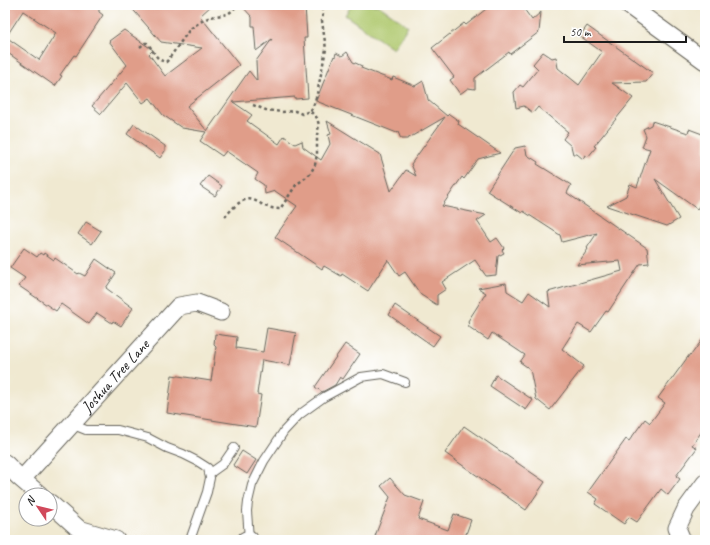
<svg xmlns="http://www.w3.org/2000/svg" width="710" height="545" font-family="Caveat,sans-serif">
<style>
.green{fill:#afc86d;stroke:#667244}
.building{fill:#e09d89;fill-rule:evenodd}
.lines{fill:none;stroke-linecap:round;stroke-linejoin:round}
.service-casing{stroke:#66645b;stroke-width:10}
.minor-casing{stroke:#66645b;stroke-width:19}
.path{stroke:#66645b;stroke-width:2.5;stroke-dasharray:3 3;stroke-linecap:butt}
.service{stroke:#fff;stroke-width:8}
.minor{stroke:#fff;stroke-width:17}
.labels{text-anchor:middle;dominant-baseline:central;stroke-width:3;stroke-linejoin:round;paint-order:stroke}
.street-label{font-size:16px;fill:#1c1c1c;stroke:#fff}
</style>
<rect width="100%" height="100%" fill="#fff"/>
<filter id="ink" filterUnits="userSpaceOnUse"><feTurbulence type="fractalNoise" baseFrequency=".025" numOctaves="2"/><feDisplacementMap in="SourceGraphic" scale="8" xChannelSelector="R" yChannelSelector="G"/><feConvolveMatrix kernelMatrix="1 2 1 2 8 2 1 2 1" color-interpolation-filters="sRGB"/></filter>
<filter id="wash" filterUnits="userSpaceOnUse"><feTurbulence type="fractalNoise" baseFrequency=".012" numOctaves="4" result="noise"/><feDisplacementMap in="SourceGraphic" scale="16" xChannelSelector="R" yChannelSelector="G"/><feGaussianBlur stdDeviation="0.9" result="paint"/><feColorMatrix in="noise" values="0 0 0 0 0 0 0 0 0 0 0 0 0 0 0 0 0 1.4 0 .05"/><feComposite in="paint" operator="in"/></filter>
<g filter="url(#wash)">
<rect width="100%" height="100%" fill="#f0e9d1"/>
<!-- green -->
<path class="green" d="M 352,5 L 378,5 L 408,26 L 393,49 L 345,15 Z"/>
<g id="blocks">
<!-- building -->
<path class="building" d="M 5,5 L 99,5 L 99,12 L 103,15 L 76,56 L 74,55 L 60,75 L 62,76 L 55,86 L 5,51 ZM 23,11 L 56,33 L 39,60 L 6,37 Z
M 129,5 L 212,5 L 200,16 L 239,65 L 187,106 L 207,131 L 249,71 L 257,81 L 256,61 L 272,39 L 256,51 L 254,26 L 252,26 L 252,17 L 241,5 L 305,5 L 307,38 L 304,38 L 308,98 L 295,99 L 295,97 L 233,102 L 252,115 L 247,121 L 279,144 L 284,136 L 295,144 L 302,141 L 303,147 L 321,160 L 330,144 L 328,135 L 331,134 L 327,121 L 380,154 L 391,191 L 406,170 L 416,176 L 411,164 L 445,117 L 407,139 L 401,139 L 398,132 L 397,133 L 316,101 L 334,56 L 335,57 L 336,53 L 342,56 L 347,52 L 353,62 L 362,66 L 361,68 L 392,80 L 393,77 L 415,86 L 423,81 L 428,99 L 428,100 L 447,116 L 449,114 L 459,121 L 458,124 L 500,153 L 478,159 L 464,179 L 462,177 L 442,206 L 486,215 L 477,221 L 491,242 L 497,238 L 504,248 L 502,250 L 504,253 L 498,256 L 496,275 L 486,276 L 475,260 L 442,282 L 446,289 L 437,295 L 437,305 L 421,295 L 405,272 L 399,276 L 388,260 L 368,291 L 342,274 L 341,276 L 324,266 L 322,269 L 275,237 L 297,206 L 275,191 L 265,194 L 264,185 L 255,179 L 258,173 L 226,151 L 222,156 L 200,141 L 206,132 L 182,128 L 163,115 L 150,98 L 143,103 L 127,83 L 101,114 L 92,106 L 127,65 L 109,41 L 124,30 L 153,50 L 149,54 L 165,76 L 202,48 L 161,42 Z
M 491,5 L 521,5 L 532,20 L 541,12 L 539,32 L 510,54 L 509,52 L 475,78 L 475,89 L 468,88 L 460,94 L 450,80 L 454,77 L 432,48 L 464,23 L 466,25 Z
M 587,26 L 653,73 L 646,82 L 612,83 L 633,98 L 594,146 L 596,147 L 588,157 L 585,155 L 583,159 L 577,154 L 573,154 L 571,146 L 563,139 L 568,132 L 538,107 L 533,113 L 524,106 L 516,108 L 514,92 L 520,85 L 523,87 L 538,69 L 533,64 L 543,52 L 552,58 L 556,57 L 558,68 L 579,85 L 602,52 L 580,36 Z
M 652,121 L 688,133 L 689,129 L 705,135 L 705,198 L 697,209 L 655,179 L 679,219 L 667,226 L 607,206 L 626,196 L 630,184 L 637,187 L 650,149 L 642,147 L 646,136 L 643,129 L 651,125 Z
M 134,124 L 165,146 L 165,151 L 160,158 L 127,134 Z
M 525,146 L 527,155 L 538,162 L 537,164 L 571,185 L 567,193 L 647,248 L 649,263 L 640,264 L 608,312 L 606,311 L 591,332 L 578,324 L 562,349 L 584,366 L 550,410 L 536,399 L 530,369 L 520,362 L 525,355 L 492,333 L 488,340 L 469,327 L 468,321 L 486,293 L 478,288 L 506,283 L 507,291 L 523,301 L 529,292 L 550,307 L 548,292 L 622,271 L 620,261 L 577,265 L 588,249 L 587,248 L 597,233 L 562,242 L 560,235 L 523,211 L 522,213 L 487,191 L 515,148 Z
M 208,176 L 222,186 L 215,196 L 200,186 Z
M 86,222 L 101,231 L 92,244 L 78,234 Z
M 24,248 L 37,257 L 40,253 L 43,255 L 44,253 L 54,260 L 55,258 L 78,274 L 79,273 L 85,276 L 96,259 L 116,273 L 106,288 L 133,308 L 121,326 L 113,321 L 112,323 L 97,313 L 89,324 L 61,304 L 56,311 L 19,286 L 25,278 L 10,268 Z
M 395,305 L 440,336 L 433,346 L 389,315 Z
M 267,328 L 296,333 L 290,365 L 262,360 L 257,394 L 261,395 L 256,427 L 167,413 L 172,375 L 211,381 L 216,347 L 214,345 L 215,334 L 237,337 L 236,348 L 263,352 Z
M 705,336 L 705,427 L 692,445 L 697,448 L 676,476 L 680,479 L 668,495 L 661,489 L 637,522 L 629,517 L 624,524 L 595,504 L 598,499 L 588,492 L 626,439 L 629,441 L 645,419 L 650,423 L 665,403 L 658,398 L 690,354 L 691,355 Z
M 345,344 L 360,354 L 343,379 L 340,377 L 335,385 L 322,392 L 315,387 Z
M 496,375 L 533,400 L 526,410 L 490,386 Z
M 464,426 L 545,482 L 526,510 L 445,453 Z
M 242,451 L 256,460 L 247,474 L 233,465 Z
M 390,478 L 405,495 L 424,502 L 418,519 L 448,530 L 454,514 L 471,520 L 465,537 L 470,538 L 470,540 L 384,540 L 375,536 L 390,497 L 381,486 Z"/>
</g>
</g>
<g filter="url(#ink)">
<use href="#blocks" fill-opacity="0" stroke="#66645b" stroke-width="1"/>
<g class="lines">
<!-- service casing -->
<g class="service-casing">
<path id="service" d="M 71,424 L 86,430 L 118,430 L 148,438 L 167,448 L 183,454 L 197,461 L 208,468 L 210,478 L 207,492 L 190,540
M 209,474 L 223,464 L 234,448
M 249,539 L 247,511 L 248,502 L 252,485 L 264,461 L 284,431 L 299,415 L 324,397 L 361,377 L 383,374 L 405,382"/>
</g>
<!-- minor casing -->
<g class="minor-casing">
<g id="minor">
<path d="M 628,5 L 705,61"/>
<path d="M 5,463 L 19,477 L 40,495"/>
<path id="s1" d="M 22,479 L 179,306 L 197,303 L 221,312"/>
<path d="M 50,503 L 79,529 L 116,540"/>
<path d="M 246,540 L 249,539"/>
<path d="M 682,540 L 677,528 L 686,509 L 705,483"/>
</g>
</g>
<!-- path -->
<path class="path" d="M 140,47 L 145,43 L 147,43 C 154,50 155,60 166,62 L 168,60 L 190,29 L 200,22 L 210,17 L 228,14 L 233,10 L 237,5
M 253,105 L 266,110 L 282,112 L 295,111 L 302,114 L 310,111 L 313,107 L 317,94 L 326,49 L 322,21 L 323,14 L 322,5
M 225,217 C 231,210 242,196 253,200 C 257,201 261,204 265,206 C 270,208 275,209 280,209 L 296,185 L 310,174 L 315,165 L 317,154 L 317,135 L 319,125 L 317,118 L 310,111"/>
<!-- service -->
<use href="#service" class="service"/>
<!-- minor -->
<use href="#minor" class="minor"/>
</g>
</g>
<g class="labels">
<!-- street labels -->
<g class="street-label">
<text stroke="none"><textPath href="#s1" startOffset="139">Joshua Tree Lane</textPath></text>
</g>
</g>
<!-- margin -->
<rect width="710" height="545" fill="none" stroke="#fff" stroke-width="20"/>
<!-- north arrow -->
<g transform="translate(38 507) rotate(305)"><circle r="19" fill="#ffffff" stroke="#a4a4a4"/>
<path d="M0-3L7 15L0 10L-7 15Z" fill="#d1495b"/>
<text y="-6" font-size="11" font-weight="bold" text-anchor="middle" fill="#1c1c1c">N</text>
</g>
<!-- scale -->
<path d="M564 36v6h122v-6" fill="none" stroke="#1c1c1c" stroke-width="2"/>
<text x="570" y="36" font-size="12" fill="#1c1c1c" stroke="#ffffff" stroke-width="3" paint-order="stroke">50 m</text>
</svg>
